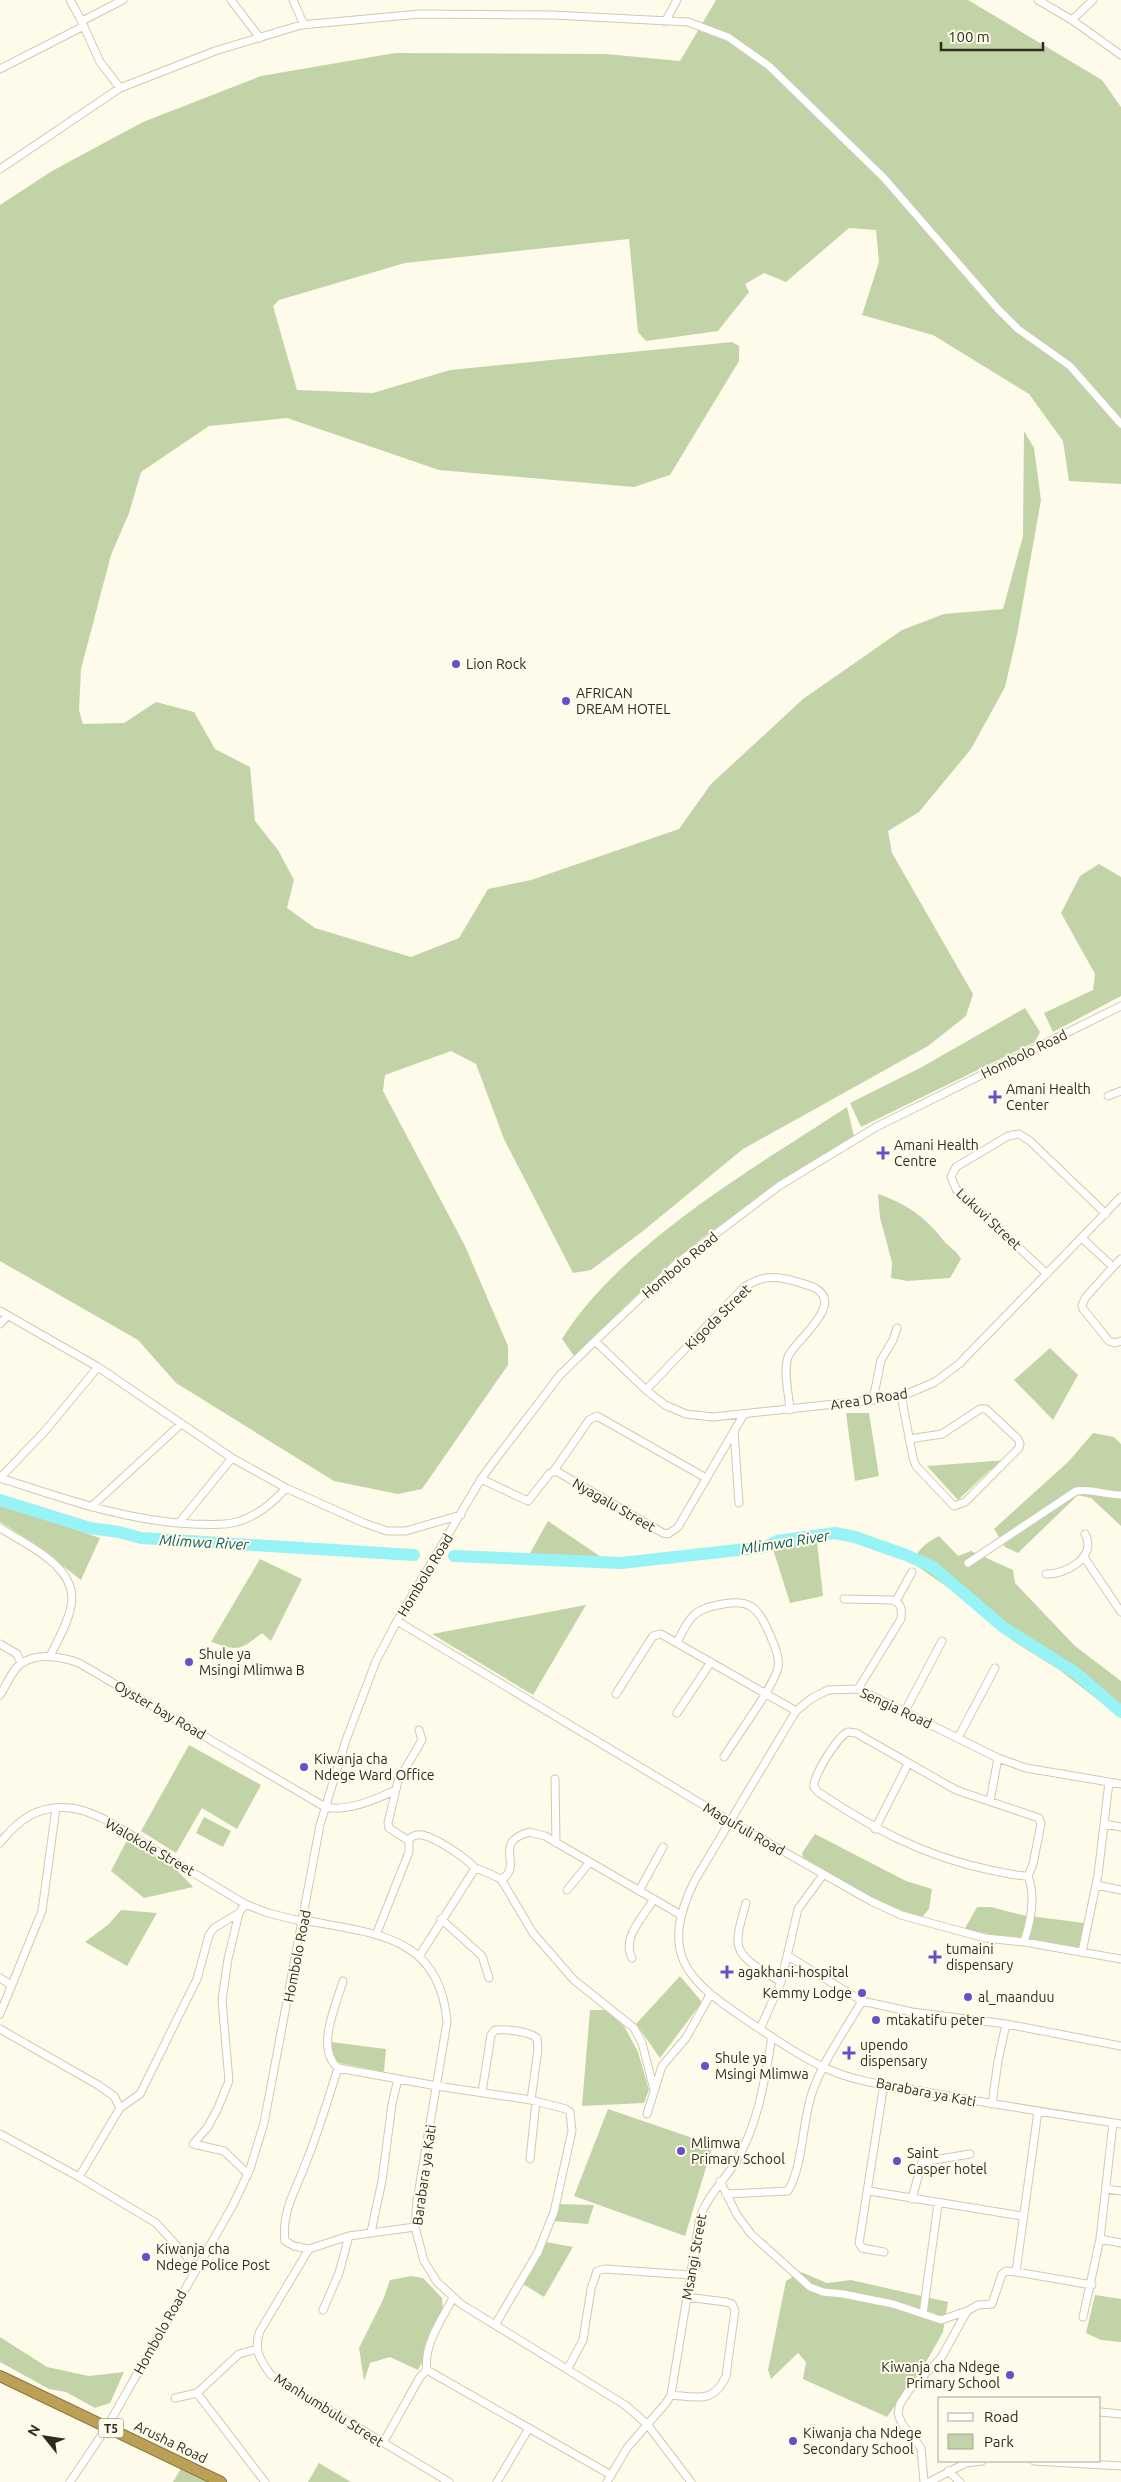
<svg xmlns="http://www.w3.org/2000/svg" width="1121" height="2482" font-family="Ubuntu,sans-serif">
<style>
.green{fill:#c2d4a7}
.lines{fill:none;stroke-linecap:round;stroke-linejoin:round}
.river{stroke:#97f3f6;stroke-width:12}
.minor-casing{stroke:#d1caae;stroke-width:9}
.highway-casing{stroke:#8a7743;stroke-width:12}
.minor{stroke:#fff;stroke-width:7}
.highway{stroke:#bca056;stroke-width:10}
.poi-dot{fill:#6550c9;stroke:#fffbea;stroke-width:2}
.labels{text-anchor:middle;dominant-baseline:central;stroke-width:4;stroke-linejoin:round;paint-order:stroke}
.shield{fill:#fffbea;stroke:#6d6a5d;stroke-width:1}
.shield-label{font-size:12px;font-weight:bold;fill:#2e2c21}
.poi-label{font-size:14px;fill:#2e2c21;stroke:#fffbea;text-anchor:start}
.street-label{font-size:14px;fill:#2e2c21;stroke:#fffbea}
.water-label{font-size:15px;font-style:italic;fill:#0d5d60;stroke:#fffbea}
</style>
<rect width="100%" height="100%" fill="#fffbea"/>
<!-- green -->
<path class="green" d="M 716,0 L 968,0 L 1102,80 L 1121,107 L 1121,484 L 1069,481 L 1063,441 L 1029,394 L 933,335 L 862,315 L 879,262 L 876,230 L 849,228 L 786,282 L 764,273 L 745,284 L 749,292 L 718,331 L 646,341 L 638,332 L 629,239 L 405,263 L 279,300 L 273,306 L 297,390 L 373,393 L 450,370 L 732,342 L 739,346 L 739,361 L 670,475 L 634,487 L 439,470 L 287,418 L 209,426 L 141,472 L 129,513 L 111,555 L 81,669 L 79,710 L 83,724 L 124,723 L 156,702 L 194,712 L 215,749 L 250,767 L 255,821 L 278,850 L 294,880 L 287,908 L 315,928 L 411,957 L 459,938 L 488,889 L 531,880 L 679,829 L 711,784 L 803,699 L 902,630 L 944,614 L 1003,609 L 1023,536 L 1024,431 L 1034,448 L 1041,500 L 1017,635 L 1005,687 L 971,749 L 919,812 L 888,831 L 892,853 L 973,994 L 966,1016 L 928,1046 L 743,1149 L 643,1231 L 591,1270 L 573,1273 L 504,1139 L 476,1064 L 451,1051 L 385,1075 L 383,1091 L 465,1246 L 508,1346 L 508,1365 L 422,1489 L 398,1494 L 334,1481 L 176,1383 L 138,1340 L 0,1261 L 0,205 L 52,171 L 143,122 L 261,76 L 395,53 L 606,54 L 680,61 Z
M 1099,864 L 1121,877 L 1121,996 L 1053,1032 L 1044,1013 L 1093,990 L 1095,974 L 1061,913 L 1080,876 Z
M 1025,1008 L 1040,1032 L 1035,1042 L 861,1127 L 850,1103 L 922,1067 Z
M 847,1107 L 854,1136 L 703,1237 L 645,1287 L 574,1356 L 562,1339 C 621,1244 754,1168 847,1107 Z
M 878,1194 C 905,1203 926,1217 943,1240 C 949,1247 957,1251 961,1259 L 950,1278 L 907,1281 L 891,1278 L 892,1262 L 880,1218 Z
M 1050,1348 L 1078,1375 L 1053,1420 L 1014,1380 Z
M 846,1413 L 869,1413 L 879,1476 L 855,1481 Z
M 1093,1433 L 1114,1437 L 1121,1444 L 1121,1526 L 1091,1498 L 1078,1495 L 1018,1553 L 1005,1547 L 994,1529 L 1069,1461 Z
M 1007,1460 L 990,1470 L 958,1500 L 927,1466 Z
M 0,1504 L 100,1538 L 81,1580 L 29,1540 L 0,1522 Z
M 548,1521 L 604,1559 L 529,1555 Z
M 939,1536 L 958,1556 L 971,1551 L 1013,1570 L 1015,1583 L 1075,1646 L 1121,1681 L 1121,1718 L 1061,1671 L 1013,1641 L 979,1609 L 914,1564 C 916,1549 928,1542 939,1536 Z
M 817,1541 L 823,1596 L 790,1603 L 773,1549 Z
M 260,1559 L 302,1579 L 271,1641 L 262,1633 C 239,1651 238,1651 211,1642 Z
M 586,1605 L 533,1695 L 432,1634 Z
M 189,1745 L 261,1785 L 237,1829 L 202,1808 L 176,1853 L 141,1831 Z
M 204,1817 L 231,1831 L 223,1847 L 196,1833 Z
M 815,1834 L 906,1881 L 932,1889 L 929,1909 L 922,1917 C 880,1905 842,1882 804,1861 L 802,1853 Z
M 128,1838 L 173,1866 L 193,1887 L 144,1898 L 111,1871 Z
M 977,1907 L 991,1907 L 1022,1915 L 1084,1923 L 1079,1948 L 964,1930 Z
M 121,1910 L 157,1913 L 127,1966 L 85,1942 L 109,1924 Z
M 680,1976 L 702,2002 L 660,2058 L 636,2024 Z
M 590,2010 L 605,2010 L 624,2026 L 638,2052 L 649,2090 L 644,2103 L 582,2106 Z
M 331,2042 L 386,2049 L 384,2072 L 334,2062 Z
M 608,2109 L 713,2145 L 685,2236 L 574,2196 Z
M 557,2204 L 594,2205 L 588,2224 L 553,2221 Z
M 546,2242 L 573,2247 L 544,2297 L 523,2284 Z
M 801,2272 L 827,2283 L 851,2280 L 948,2302 L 943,2332 L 929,2357 L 887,2417 L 803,2379 L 806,2362 L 798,2353 L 771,2379 L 768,2370 L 786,2281 Z
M 411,2276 L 423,2278 L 442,2298 L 443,2314 L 429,2349 L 418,2370 L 390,2357 L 370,2363 L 364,2381 L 359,2348 L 383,2300 L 390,2280 Z
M 1095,2295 L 1121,2299 L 1121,2342 L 1101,2340 L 1086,2333 Z
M 0,2337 L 47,2367 L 89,2376 L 124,2372 L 110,2403 L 95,2408 L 66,2392 L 49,2389 L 0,2362 Z
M 319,2463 L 351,2482 L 308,2482 Z
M 183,2465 L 213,2482 L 173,2482 Z"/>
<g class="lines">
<!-- river -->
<path class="river" d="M 0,1500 L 90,1528 L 119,1532 L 141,1538 L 414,1555
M 454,1556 L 621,1563 L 765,1547 L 777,1541 L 835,1533 L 855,1537 L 906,1555 L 933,1567 L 1003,1627 L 1076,1673 L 1121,1712"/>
<!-- minor casing -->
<g class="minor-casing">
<path id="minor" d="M 70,0 L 80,18 L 100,62 L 120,88
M 231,0 L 260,38
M 293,0 L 304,25
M 1038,0 L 1072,20 L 1121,55
M 1072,20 L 1093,0
M 82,21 L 123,0
M 665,22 L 677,0
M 0,69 L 84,26
M 0,169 L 120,88 L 215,51 L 301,25 L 420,14 L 553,15 L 688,22 L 728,37 L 769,66 L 884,178 L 997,308 L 1018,329 L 1070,366 L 1121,424
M 1108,1096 L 1121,1091
M 1082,1238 L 1113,1267 L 1085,1298 L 1082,1306 L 1083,1309 L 1109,1341 L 1115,1343 L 1121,1341
M 1113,1267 L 1121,1259
M 1047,1274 L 956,1189 L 951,1177 L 956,1167 L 1008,1136 L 1019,1134 L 1030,1141 L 1106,1214
M 0,1311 L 98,1367 L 232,1458 L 286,1488 L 364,1523 L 387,1531 L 406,1531 L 461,1515
M 0,1324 L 7,1316
M 595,1341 L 646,1390 L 665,1405 L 686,1414 L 713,1417 L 873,1400 L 907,1394 L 935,1382 L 959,1364 L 1121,1197
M 646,1390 L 743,1288 C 760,1276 774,1275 794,1281 C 800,1283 809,1285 815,1288 C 846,1305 793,1342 788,1357 C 783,1371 789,1395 790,1410
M 901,1395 L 913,1458 L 916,1466 L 954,1506 L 965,1502 L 1019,1448 L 1020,1444 L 1018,1439 L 986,1409 L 980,1409 L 942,1434 L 909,1439
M 873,1400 L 881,1360 L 893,1340 L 897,1328
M 734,1431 L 739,1503
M 553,1472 L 589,1420 L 597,1416 L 706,1478
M 0,1478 C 63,1498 125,1521 192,1524 C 207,1524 222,1526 237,1522 C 257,1516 273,1503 286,1488
M 0,1478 L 45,1431 L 98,1367
M 481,1479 L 528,1501 L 550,1473 L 556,1471 L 663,1533 L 668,1534 L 678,1527 L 744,1414
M 91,1507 L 181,1424
M 179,1523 L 232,1458
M 0,1528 C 27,1545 79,1567 71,1606 C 68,1623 58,1640 50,1656
M 1084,1557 L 1121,1612
M 968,1563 L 1076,1491 C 1089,1488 1106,1495 1121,1495
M 1046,1574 C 1065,1575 1098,1557 1085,1534
M 844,1599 L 892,1600 C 902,1603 902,1610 901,1619 L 858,1689
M 896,1601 L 912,1572
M 397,1621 L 730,1821 L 871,1901 L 901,1915 L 985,1938 L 1024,1942 L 1121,1959
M 677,1642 C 682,1633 686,1623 693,1616 C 700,1609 709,1607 718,1605 C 749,1598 758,1606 770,1635 C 774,1645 780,1656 778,1668 C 773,1688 736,1737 724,1757
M 0,1644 L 17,1654 L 21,1663
M 616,1694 L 653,1636 L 661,1634 L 796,1711
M 0,1695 C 6,1686 13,1668 22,1663 C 40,1652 62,1657 79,1663 L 325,1807 C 348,1812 373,1800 394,1791
M 905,1711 L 942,1641
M 677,1713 L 711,1662
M 958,1738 L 995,1668
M 555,1779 L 556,1843
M 1121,1784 L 1026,1768 L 998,1758 L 858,1689 L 828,1690 L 812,1698 L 796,1711 L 695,1880 C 659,1953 685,1979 745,2019 C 772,2037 800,2057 830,2070 C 859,2083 895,2086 926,2092 C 991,2104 1056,2114 1121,2124
M 990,1801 L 998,1758
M 1104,1824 L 1121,1827
M 875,1829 L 908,1764
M 408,1840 C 412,1836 417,1834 422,1835 C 437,1838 466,1858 476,1869
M 0,1843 C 18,1820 39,1804 71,1808 C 99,1812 124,1831 147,1845 C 179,1864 212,1884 245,1904 L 268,1913 L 304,1922
M 501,1879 L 533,1933 L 574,1980 L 634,2028 L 642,2043 L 654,2090
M 1096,1885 L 1121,1890
M 567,1890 L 590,1862
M 639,1891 L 663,1847
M 746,1903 C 743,1915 737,1930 738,1942 C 738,1960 768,1973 781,1982
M 441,1919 L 482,1956 L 489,1978
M 304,1920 C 373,1934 440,1934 447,2022 L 417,2201 L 415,2227 L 424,2261 L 437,2282 L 461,2304 L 625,2405 L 647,2424 L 691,2482
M 376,1935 L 409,1852 L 409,1841 L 389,1828 L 388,1823 L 398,1781 L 422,1740 L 419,1730
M 1024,1942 C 1031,1921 1036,1897 1028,1876 C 1015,1876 1002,1872 990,1870 C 923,1856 874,1829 818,1792 L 814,1787 C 812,1777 838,1736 848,1732 L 856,1733 L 956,1790 L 1039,1818 L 1041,1824 L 1033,1864 L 1028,1876
M 1082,1952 L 1098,1875 L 1109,1782
M 420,1955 L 474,1870 L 479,1869 L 501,1879 L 505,1877 C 521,1862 493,1843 529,1832 L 545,1836 L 681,1915
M 788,1956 L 862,2001 L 912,2012 L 1006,2024 L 1121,2046
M 632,1958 C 621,1938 644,1916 654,1899
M 0,1978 L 11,1985
M 343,1981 C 336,2006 315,2048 338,2068 L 437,2086 L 531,2100 L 566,2109 L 570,2112 L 572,2131 L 554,2212 L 538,2252 L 495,2325
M 0,2014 L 42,1911 L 56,1808
M 0,2029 L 98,2085 L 114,2096 L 120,2108 L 79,2177
M 760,2029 L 781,1982 L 798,1909 L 823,1875
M 482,2092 L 491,2035 L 495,2030 C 508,2029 527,2031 537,2038 L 538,2049 L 531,2100
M 992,2104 L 998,2061 L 1006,2024
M 120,2108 L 140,2094 L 197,1979 L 209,1935 L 214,1928 L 239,1913
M 1038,2111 L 1016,2272 L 1092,2285
M 647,2114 L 662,2066 L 686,2038 L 710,1995
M 0,2134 L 79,2177 L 156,2223 L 197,2268
M 193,2144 L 207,2128 L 217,2110 L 229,2081 L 222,2000 L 228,1959 L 239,1913 L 245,1904
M 193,2144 L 224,2151 L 248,2174
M 530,2159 L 536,2101
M 720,2181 L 737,2215 L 751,2234 L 810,2287 L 823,2292 L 843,2294 L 893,2304 L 941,2320 L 967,2311
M 1106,2189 L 1121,2191
M 869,2191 L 1022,2216
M 726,2194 L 788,2191 C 803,2166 802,2123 812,2093 C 823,2061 845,2030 862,2001
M 912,2199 L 922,2162 L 970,2154
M 415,2227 L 349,2236 L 309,2249 L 260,2331 C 253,2349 260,2360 271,2375 L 449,2482
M 371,2232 L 382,2181 L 392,2104 L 398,2079
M 1100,2239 L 1121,2243
M 309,2249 L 294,2246 L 285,2241 C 281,2211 297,2188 307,2160 C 319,2130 328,2099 338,2068
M 884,2252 L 862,2248 L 859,2243 L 884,2084
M 323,2310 L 339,2273 L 349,2236
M 923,2314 L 938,2204
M 1083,2317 L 1100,2239 L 1113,2123
M 568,2368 L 583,2340 L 591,2289 L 597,2271 L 605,2269 L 690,2275
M 427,2370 C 423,2345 442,2319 453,2298
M 197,2393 L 265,2482
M 671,2395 C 696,2397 714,2404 726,2376 L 735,2310 L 732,2304 L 726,2302 L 686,2297
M 175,2398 L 197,2393 L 239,2354 L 257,2349
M 1100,2412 L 1121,2414
M 383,2443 L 420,2377 L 427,2370 L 611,2475
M 1034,2461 L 1121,2466
M 948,2471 L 960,2482
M 70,2482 L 107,2427 L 233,2205 L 250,2169 L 264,2123 L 320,1825 L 346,1740 L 376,1661 L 397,1621 L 481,1479 L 495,1460 L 560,1375 L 595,1341 L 677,1263 L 779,1186 L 876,1127 L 1121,1006
M 497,2482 L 529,2428
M 607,2482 L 627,2448 L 666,2403 L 671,2395 L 700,2217 C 708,2195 723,2182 735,2163 C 758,2126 765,2079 772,2037
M 924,2482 L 921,2448 L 902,2424 L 898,2414 L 900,2404 L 909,2390 L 941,2358 L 967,2311 L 978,2305 L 992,2304 L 1002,2274 L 1006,2271 L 1016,2272
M 929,2482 L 966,2463 L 982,2461"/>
</g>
<!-- highway casing -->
<g class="highway-casing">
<path id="highway" d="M 0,2376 L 221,2482"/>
</g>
<!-- minor -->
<use href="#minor" class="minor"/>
<!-- highway -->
<use href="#highway" class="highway"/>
</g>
<!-- markers -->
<g class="poi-dot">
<circle cx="456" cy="664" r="5"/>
<circle cx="566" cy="701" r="5"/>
<path d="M992.5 1089.5h5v5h5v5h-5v5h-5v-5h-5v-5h5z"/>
<path d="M880.5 1145.5h5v5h5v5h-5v5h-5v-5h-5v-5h5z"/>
<circle cx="189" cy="1662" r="5"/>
<circle cx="304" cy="1767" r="5"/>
<path d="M932.5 1949.5h5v5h5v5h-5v5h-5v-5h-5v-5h5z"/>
<path d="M724.5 1964.5h5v5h5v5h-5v5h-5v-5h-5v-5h5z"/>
<circle cx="862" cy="1993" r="5"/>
<circle cx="968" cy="1997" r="5"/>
<circle cx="876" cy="2020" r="5"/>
<path d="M846.5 2045.5h5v5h5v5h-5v5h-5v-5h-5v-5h5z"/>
<circle cx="705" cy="2066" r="5"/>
<circle cx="681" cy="2151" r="5"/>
<circle cx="897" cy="2161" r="5"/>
<circle cx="146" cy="2257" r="5"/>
<circle cx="1010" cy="2375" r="5"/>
<circle cx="793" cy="2441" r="5"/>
</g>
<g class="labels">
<!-- shield labels -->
<rect class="shield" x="98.5" y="2418.5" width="25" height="19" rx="4"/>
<g class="shield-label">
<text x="111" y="2428">T5</text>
</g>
<!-- poi labels -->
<g class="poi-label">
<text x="466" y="664">Lion Rock</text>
<text x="576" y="693">AFRICAN<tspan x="576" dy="16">DREAM HOTEL</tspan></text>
<text x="1006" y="1089">Amani Health<tspan x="1006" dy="16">Center</tspan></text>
<text x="894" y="1145">Amani Health<tspan x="894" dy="16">Centre</tspan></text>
<text x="199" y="1654">Shule ya<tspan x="199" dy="16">Msingi Mlimwa B</tspan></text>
<text x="314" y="1759">Kiwanja cha<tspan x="314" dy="16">Ndege Ward Office</tspan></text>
<text x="946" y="1949">tumaini<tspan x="946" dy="16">dispensary</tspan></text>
<text x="738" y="1972">agakhani-hospital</text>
<text x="852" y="1993" text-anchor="end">Kemmy Lodge</text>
<text x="978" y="1997">al_maanduu</text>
<text x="886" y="2020">mtakatifu peter</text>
<text x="860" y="2045">upendo<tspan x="860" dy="16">dispensary</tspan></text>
<text x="715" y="2058">Shule ya<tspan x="715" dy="16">Msingi Mlimwa</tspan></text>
<text x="691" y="2143">Mlimwa<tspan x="691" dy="16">Primary School</tspan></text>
<text x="907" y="2153">Saint<tspan x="907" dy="16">Gasper hotel</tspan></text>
<text x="156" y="2249">Kiwanja cha<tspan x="156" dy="16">Ndege Police Post</tspan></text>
<text x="1000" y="2367" text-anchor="end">Kiwanja cha Ndege<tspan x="1000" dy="16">Primary School</tspan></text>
<text x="803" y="2433">Kiwanja cha Ndege<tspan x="803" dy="16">Secondary School</tspan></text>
</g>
<!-- street labels -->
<g class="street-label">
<text transform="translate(1024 1054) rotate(-26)">Hombolo Road</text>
<text transform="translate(989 1219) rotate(43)">Lukuvi Street</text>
<text transform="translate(680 1265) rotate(-40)">Hombolo Road</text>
<text transform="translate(718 1317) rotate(-45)">Kigoda Street</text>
<text transform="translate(869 1399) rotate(-9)">Area D Road</text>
<text transform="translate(614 1505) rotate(30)">Nyagalu Street</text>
<text transform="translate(425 1575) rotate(-59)">Hombolo Road</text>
<text transform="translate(896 1708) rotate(25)">Sengia Road</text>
<text transform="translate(160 1710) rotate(30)">Oyster bay Road</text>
<text transform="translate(744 1829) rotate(30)">Magufuli Road</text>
<text transform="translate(150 1847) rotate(30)">Walokole Street</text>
<text transform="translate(297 1956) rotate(-79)">Hombolo Road</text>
<text transform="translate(926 2092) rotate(11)">Barabara ya Kati</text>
<text transform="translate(424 2175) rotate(-82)">Barabara ya Kati</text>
<text transform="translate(694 2257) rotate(-80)">Msangi Street</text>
<text transform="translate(160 2332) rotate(-61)">Hombolo Road</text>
<text transform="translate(329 2410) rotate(32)">Manhumbulu Street</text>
<text transform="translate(171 2442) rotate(26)">Arusha Road</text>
</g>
<!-- water labels -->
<g class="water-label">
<text transform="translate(204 1542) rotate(3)">Mlimwa River</text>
<text transform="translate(785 1542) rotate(-9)">Mlimwa River</text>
</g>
</g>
<!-- legend -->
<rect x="938" y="2397" width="162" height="65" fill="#fffbea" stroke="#aba89a"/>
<rect x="948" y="2413" width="25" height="8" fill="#ffffff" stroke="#aba89a"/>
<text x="984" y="2422" font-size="15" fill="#2e2c21">Road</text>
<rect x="948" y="2434" width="25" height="15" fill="#c2d4a7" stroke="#aba89a"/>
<text x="984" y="2447" font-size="15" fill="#2e2c21">Park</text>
<!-- north arrow -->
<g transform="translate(45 2437) rotate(300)" stroke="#fffbea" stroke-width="4" paint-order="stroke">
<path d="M0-4L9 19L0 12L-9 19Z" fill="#2e2c21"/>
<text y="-8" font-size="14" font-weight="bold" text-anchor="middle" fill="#2e2c21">N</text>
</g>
<!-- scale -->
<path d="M941 42v8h102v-8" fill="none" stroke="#2e2c21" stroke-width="2.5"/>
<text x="948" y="42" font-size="15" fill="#2e2c21" stroke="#fffbea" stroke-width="4" paint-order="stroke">100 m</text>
</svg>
